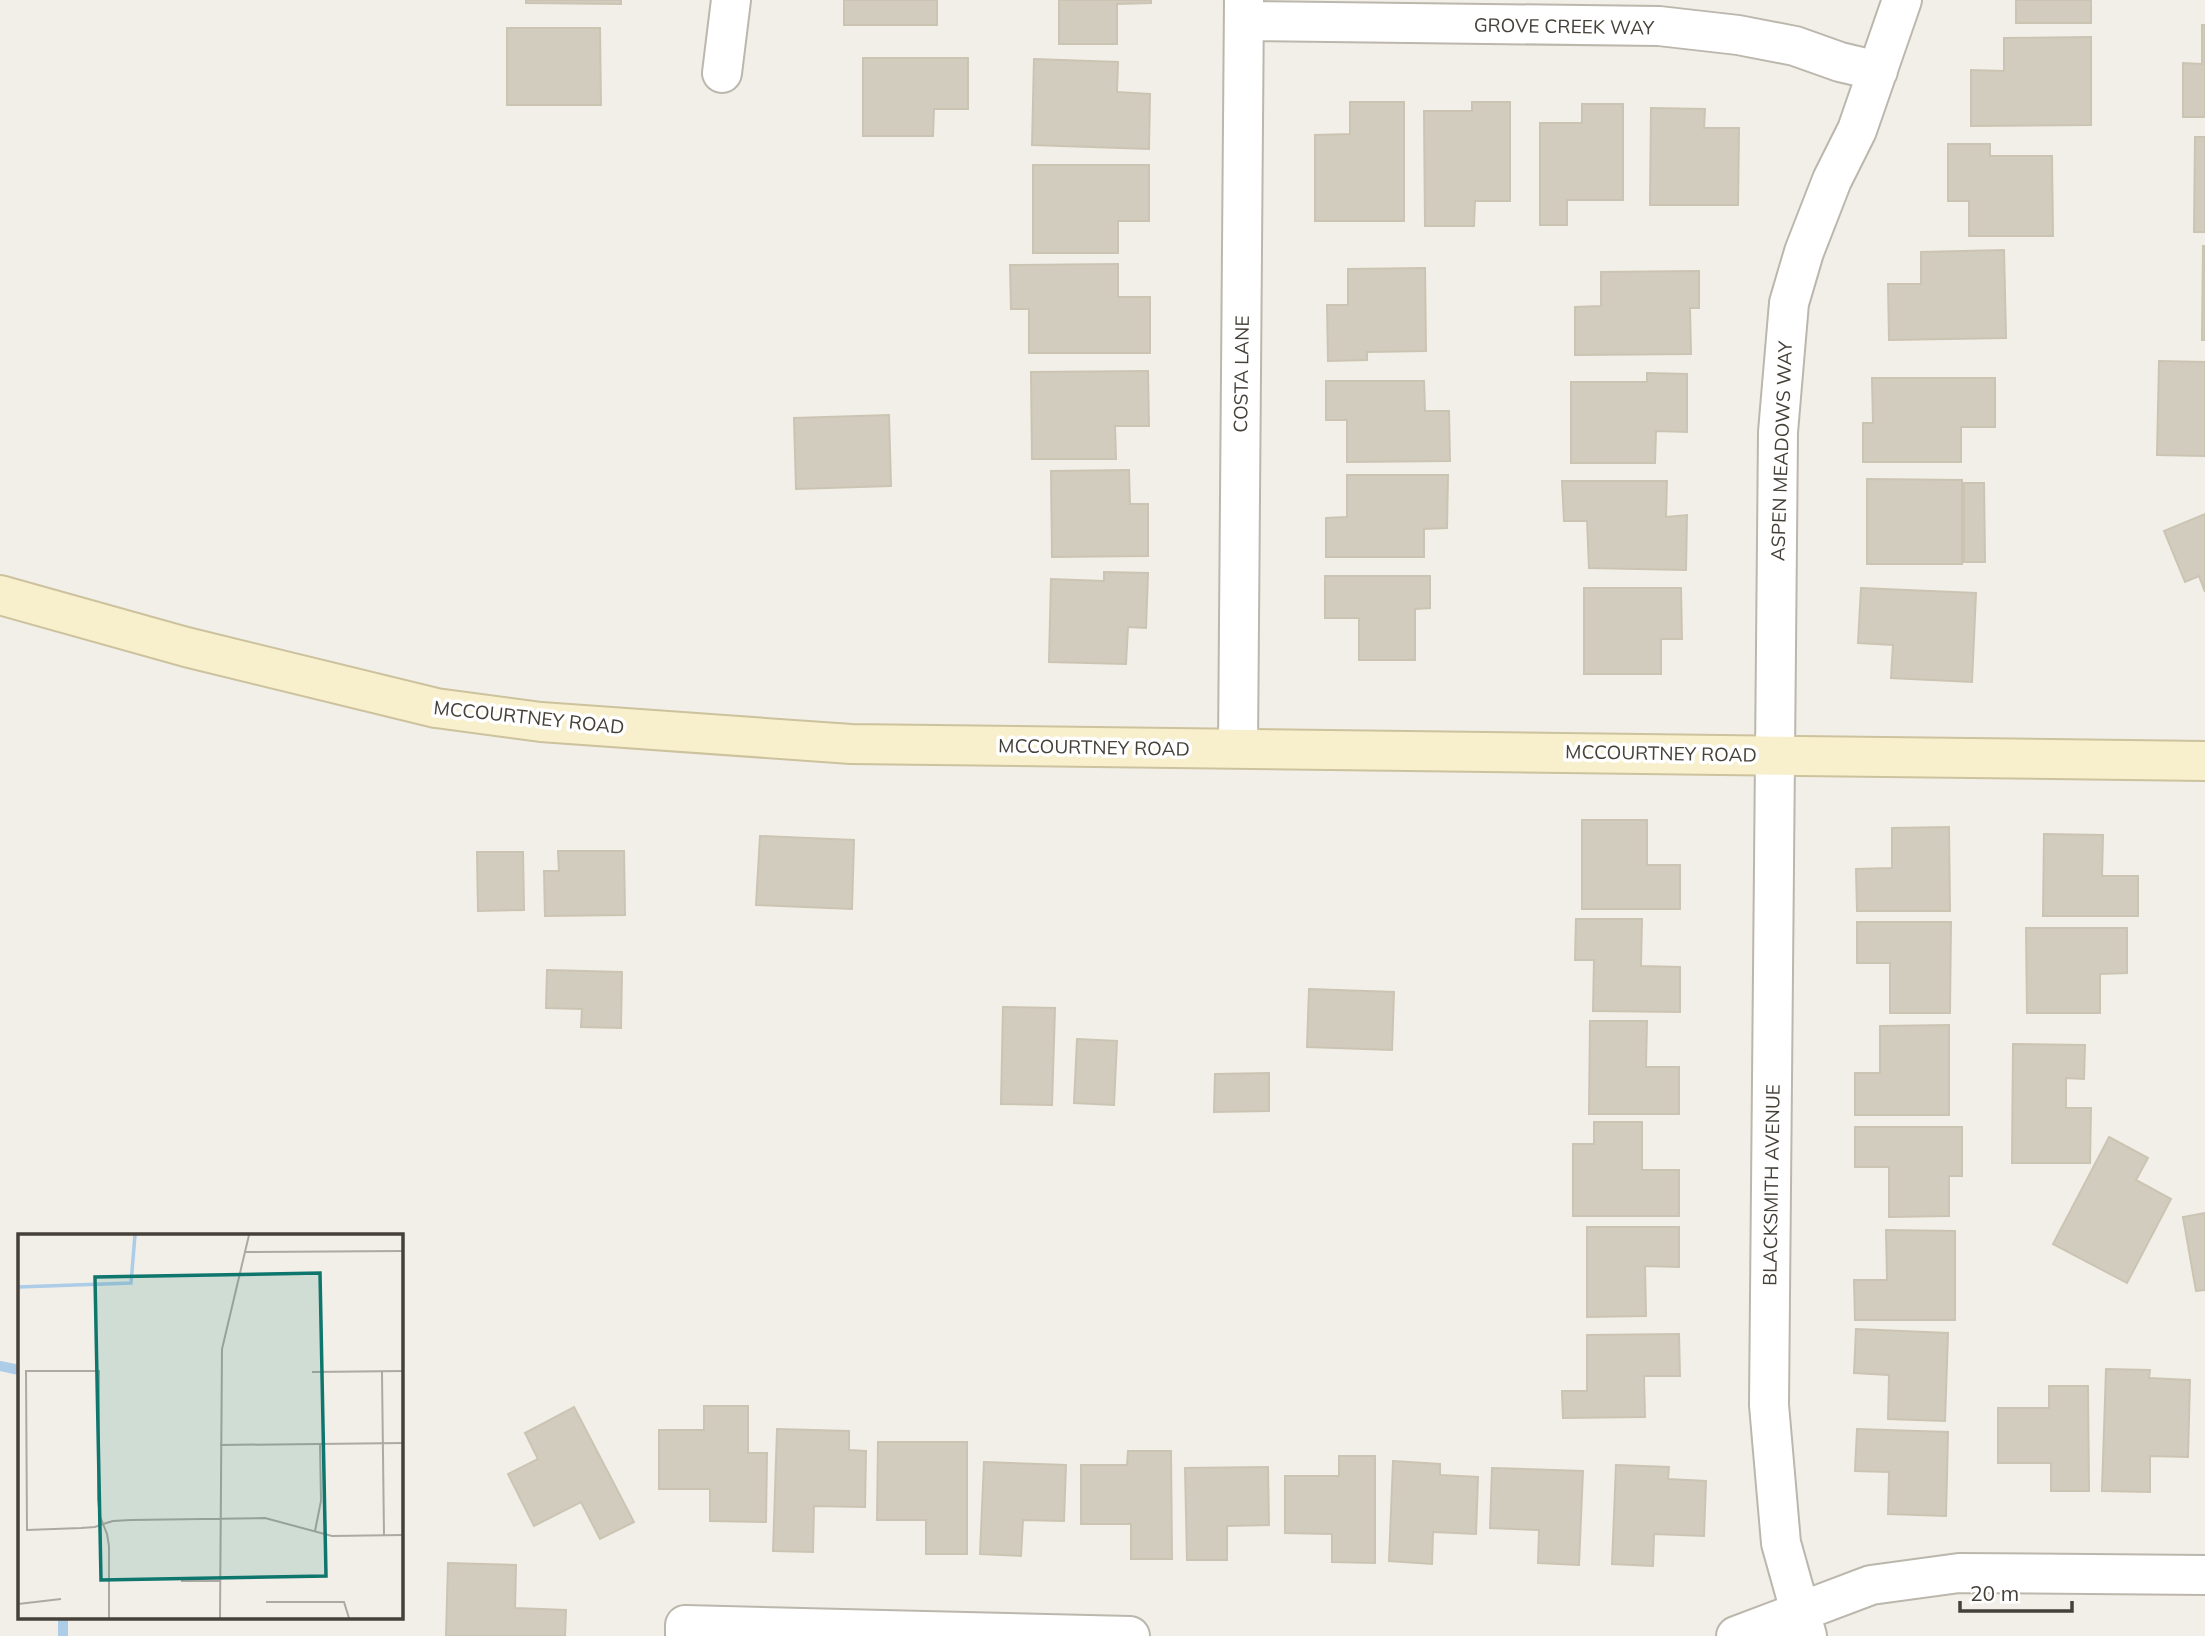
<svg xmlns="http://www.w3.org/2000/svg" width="2205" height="1636" font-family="Mulish,sans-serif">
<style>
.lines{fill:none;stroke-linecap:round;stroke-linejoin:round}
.stream{stroke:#accce7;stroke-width:10}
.building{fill:#d2ccbf;stroke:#ccc4b3;stroke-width:2}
.street-casing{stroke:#bcb7ac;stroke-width:42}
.secondary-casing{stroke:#ccc29d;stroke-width:42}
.street{stroke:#fff;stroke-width:38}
.secondary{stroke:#f8efcd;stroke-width:38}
.labels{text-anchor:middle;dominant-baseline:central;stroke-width:7;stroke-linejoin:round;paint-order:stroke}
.street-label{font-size:19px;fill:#454038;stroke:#fff}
.inset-river{fill:none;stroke:#accce7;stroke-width:3.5}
.inset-road{fill:none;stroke:#ada9a2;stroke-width:2}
.view{fill:#0f766e;fill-opacity:0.15;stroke:#0f766e;stroke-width:3.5}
.inset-edge{fill:none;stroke:#454038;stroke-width:3.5}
</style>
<rect width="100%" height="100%" fill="#f2efe8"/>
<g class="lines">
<!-- stream -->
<path class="stream" d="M 0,1366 L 19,1370
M 63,1636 L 63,1617"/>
</g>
<!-- building -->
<path class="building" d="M 526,0 L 621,0 L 621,4 L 526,3 Z
M 844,0 L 937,0 L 937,25 L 844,25 Z
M 1059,0 L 1151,0 L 1151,3 L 1117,4 L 1117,44 L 1059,44 Z
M 2016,0 L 2091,0 L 2091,23 L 2016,23 Z
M 2202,25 L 2205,25 L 2205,117 L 2183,117 L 2183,63 L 2202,64 Z
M 507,28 L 600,28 L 601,105 L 507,105 Z
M 2091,37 L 2091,125 L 1971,126 L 1971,70 L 2004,71 L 2004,38 Z
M 863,58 L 968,58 L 968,109 L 934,109 L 933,136 L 863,136 Z
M 1034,59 L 1118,62 L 1117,92 L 1150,94 L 1149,149 L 1032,145 Z
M 1350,102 L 1404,102 L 1404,221 L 1315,221 L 1315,135 L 1350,134 Z
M 1472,102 L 1510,102 L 1510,201 L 1475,201 L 1474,226 L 1425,226 L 1424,111 L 1472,111 Z
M 1582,104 L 1623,104 L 1623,200 L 1567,200 L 1567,225 L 1540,225 L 1540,123 L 1582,123 Z
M 1651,108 L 1705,109 L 1704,128 L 1739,128 L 1738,205 L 1650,205 Z
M 2195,137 L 2205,137 L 2205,232 L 2194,232 Z
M 1948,144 L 1990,144 L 1990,156 L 2052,156 L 2053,236 L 1969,236 L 1969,201 L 1948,201 Z
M 1033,165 L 1149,165 L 1149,221 L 1118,221 L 1118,253 L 1033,253 Z
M 2203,246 L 2205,246 L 2205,340 L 2202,340 Z
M 2004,250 L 2006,338 L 1889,340 L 1888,284 L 1921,284 L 1921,252 Z
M 1118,264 L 1118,297 L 1150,297 L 1150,353 L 1029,353 L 1029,309 L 1011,309 L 1010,265 Z
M 1425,268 L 1426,351 L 1367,352 L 1367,360 L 1328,361 L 1327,305 L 1348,305 L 1348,269 Z
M 1699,271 L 1699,308 L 1690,308 L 1691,354 L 1575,355 L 1575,307 L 1601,306 L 1601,272 Z
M 2159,361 L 2205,362 L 2205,456 L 2157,455 Z
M 1148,371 L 1149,426 L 1115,426 L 1116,459 L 1032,459 L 1031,372 Z
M 1647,373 L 1687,374 L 1687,432 L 1656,431 L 1655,463 L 1571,463 L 1571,382 L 1647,382 Z
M 1872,378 L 1995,378 L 1995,427 L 1961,427 L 1961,462 L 1863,462 L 1863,423 L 1873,423 Z
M 1326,381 L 1424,381 L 1425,411 L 1449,411 L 1450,461 L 1347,462 L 1347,420 L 1326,420 Z
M 889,415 L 891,486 L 796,489 L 794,418 Z
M 1129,470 L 1130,504 L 1148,504 L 1148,556 L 1052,557 L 1051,471 Z
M 1347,475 L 1448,475 L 1447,528 L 1424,529 L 1424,557 L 1326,557 L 1326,518 L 1347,517 Z
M 1867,479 L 1962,480 L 1962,564 L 1867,564 Z
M 1562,481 L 1667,481 L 1666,517 L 1687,515 L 1686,570 L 1589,568 L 1587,521 L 1564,521 Z
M 1964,483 L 1984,483 L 1985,562 L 1964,562 Z
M 2205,514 L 2205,592 L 2199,576 L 2185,582 L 2164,531 Z
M 1104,572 L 1148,573 L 1146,628 L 1128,627 L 1126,664 L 1049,662 L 1051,579 L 1104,581 Z
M 1325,576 L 1430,576 L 1430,608 L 1415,609 L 1415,660 L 1359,660 L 1359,618 L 1325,618 Z
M 1584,588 L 1681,588 L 1682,639 L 1661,639 L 1661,674 L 1584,674 Z
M 1861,588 L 1976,593 L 1972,682 L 1891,678 L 1893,645 L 1858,643 Z
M 1582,820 L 1647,820 L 1647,865 L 1680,865 L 1680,909 L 1582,909 Z
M 1949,827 L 1950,911 L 1857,911 L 1856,869 L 1892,868 L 1892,828 Z
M 2044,834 L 2103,835 L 2102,876 L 2138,876 L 2138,916 L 2043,916 Z
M 760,836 L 854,840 L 852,909 L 756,905 Z
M 558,851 L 624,851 L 625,915 L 545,916 L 544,871 L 559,871 Z
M 477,852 L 523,852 L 524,910 L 478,911 Z
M 1576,919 L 1642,919 L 1641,966 L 1680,967 L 1680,1012 L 1593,1011 L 1594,960 L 1575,960 Z
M 1857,922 L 1951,922 L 1950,1013 L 1890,1013 L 1890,963 L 1857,963 Z
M 2026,928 L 2127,928 L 2127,973 L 2100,974 L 2100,1013 L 2027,1013 Z
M 547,970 L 622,972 L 621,1028 L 581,1027 L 582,1009 L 546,1008 Z
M 1309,989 L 1394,992 L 1392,1050 L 1307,1047 Z
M 1003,1007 L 1055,1008 L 1052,1105 L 1001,1104 Z
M 1590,1021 L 1647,1021 L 1646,1067 L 1679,1067 L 1679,1114 L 1589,1114 Z
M 1949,1025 L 1949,1115 L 1855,1115 L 1855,1073 L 1880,1073 L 1880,1026 Z
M 1077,1039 L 1117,1041 L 1114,1105 L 1074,1103 Z
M 2013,1044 L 2085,1045 L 2084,1079 L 2066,1078 L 2066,1108 L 2091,1108 L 2090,1163 L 2012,1163 Z
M 1269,1073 L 1269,1111 L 1214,1112 L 1215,1074 Z
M 1594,1122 L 1642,1122 L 1642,1170 L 1679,1170 L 1679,1216 L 1573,1216 L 1573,1144 L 1594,1144 Z
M 1855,1127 L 1962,1127 L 1962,1176 L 1949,1176 L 1949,1216 L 1889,1217 L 1889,1167 L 1855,1167 Z
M 2109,1137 L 2148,1158 L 2136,1180 L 2171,1199 L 2127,1283 L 2053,1244 Z
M 2205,1213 L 2205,1290 L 2196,1291 L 2183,1217 Z
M 1587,1227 L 1679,1227 L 1679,1267 L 1645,1266 L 1646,1316 L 1587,1317 Z
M 1886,1230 L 1955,1231 L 1955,1320 L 1855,1320 L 1854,1280 L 1887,1280 Z
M 1856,1329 L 1948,1333 L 1945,1421 L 1888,1419 L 1889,1375 L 1854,1373 Z
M 1679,1334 L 1680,1376 L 1644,1376 L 1645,1417 L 1563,1418 L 1562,1391 L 1587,1391 L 1587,1335 Z
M 2106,1369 L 2150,1370 L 2149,1378 L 2190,1380 L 2188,1457 L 2150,1456 L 2150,1492 L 2102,1491 Z
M 2049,1386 L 2088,1386 L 2089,1491 L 2051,1491 L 2051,1463 L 1998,1463 L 1998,1408 L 2049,1408 Z
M 704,1406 L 748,1406 L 748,1453 L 767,1453 L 766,1522 L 710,1521 L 710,1489 L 659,1489 L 659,1430 L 704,1430 Z
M 574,1407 L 634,1522 L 600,1539 L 581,1502 L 534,1526 L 508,1474 L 538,1459 L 525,1433 Z
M 777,1429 L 849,1431 L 849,1450 L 866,1451 L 865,1507 L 814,1506 L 813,1552 L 773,1551 Z
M 1857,1429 L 1948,1432 L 1946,1516 L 1888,1514 L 1889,1472 L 1855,1471 Z
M 878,1442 L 967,1442 L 967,1554 L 926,1554 L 926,1520 L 877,1520 Z
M 1128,1451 L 1171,1451 L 1172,1559 L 1131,1559 L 1131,1524 L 1081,1524 L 1081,1465 L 1127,1465 Z
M 1339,1456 L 1375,1456 L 1375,1563 L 1332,1562 L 1332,1534 L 1285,1533 L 1285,1476 L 1339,1476 Z
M 1393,1461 L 1440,1464 L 1440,1475 L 1478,1477 L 1476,1534 L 1433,1532 L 1432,1564 L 1389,1561 Z
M 984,1462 L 1066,1465 L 1064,1521 L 1023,1520 L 1021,1556 L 980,1554 Z
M 1616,1465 L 1669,1467 L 1668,1479 L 1706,1481 L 1704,1536 L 1654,1534 L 1653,1566 L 1612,1564 Z
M 1268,1467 L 1269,1525 L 1227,1526 L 1227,1560 L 1187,1560 L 1185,1468 Z
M 1492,1468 L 1583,1471 L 1579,1565 L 1538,1563 L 1539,1530 L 1490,1528 Z
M 448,1563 L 516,1565 L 515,1608 L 566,1610 L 565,1636 L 446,1636 Z"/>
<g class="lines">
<!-- street casing -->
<g class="street-casing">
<path id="street" d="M 1244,21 L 1659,26 L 1738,35 L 1795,46 L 1840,62 L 1878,71
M 722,73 L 731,0
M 1238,748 L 1244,0
M 685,1636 L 685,1625 L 1130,1636
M 1736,1636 L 1871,1585 L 1959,1573 L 2205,1575
M 1807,1636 L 1781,1543 L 1769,1405 L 1778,432 L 1789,303 L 1804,252 L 1832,180 L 1857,130 L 1902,0"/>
</g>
<!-- secondary casing -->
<g class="secondary-casing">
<path id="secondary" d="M 0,595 L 186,647 L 436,708 L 541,722 L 851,744 L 2205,761"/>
</g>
<!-- street -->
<use href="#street" class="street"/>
<!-- secondary -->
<use href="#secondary" class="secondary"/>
</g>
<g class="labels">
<!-- street labels -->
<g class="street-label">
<text transform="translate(1564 26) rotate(1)">GROVE CREEK WAY</text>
<text transform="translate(1241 374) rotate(-89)">COSTA LANE</text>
<text transform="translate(1781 451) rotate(-88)">ASPEN MEADOWS WAY</text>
<text transform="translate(529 717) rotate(6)">MCCOURTNEY ROAD</text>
<text transform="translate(1094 747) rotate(1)">MCCOURTNEY ROAD</text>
<text transform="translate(1661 753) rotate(1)">MCCOURTNEY ROAD</text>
<text transform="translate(1771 1185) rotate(-89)">BLACKSMITH AVENUE</text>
</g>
</g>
<!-- overview -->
<g transform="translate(18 1234)">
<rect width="385" height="385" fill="#f2efe8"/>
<path class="inset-river" d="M 0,53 L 113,49 L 117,1"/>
<path class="inset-road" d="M 226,18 L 385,17M 294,138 L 385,137M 364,138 L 366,302M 202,211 L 385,209M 297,297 L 303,267 L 302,210M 163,347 L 203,347M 248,368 L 326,368 L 331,384M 0,370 L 43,365M 91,384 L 91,312 L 89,300 L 85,290 L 82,282 L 80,265 L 81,137 L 8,137 L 9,296 L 63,294 L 77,293 L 85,290 L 95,287 L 113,286 L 247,284 L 314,302 L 385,301M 202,384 L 204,115 L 231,1"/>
<path class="view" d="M 302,39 L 308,342 L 83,346 L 77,43 Z"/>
<rect width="385" height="385" class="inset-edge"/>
</g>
<!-- scale -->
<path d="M1960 1601v10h112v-10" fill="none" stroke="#454038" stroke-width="3.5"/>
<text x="1970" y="1601" font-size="21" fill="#454038" stroke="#ffffff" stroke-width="5" paint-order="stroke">20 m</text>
</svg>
